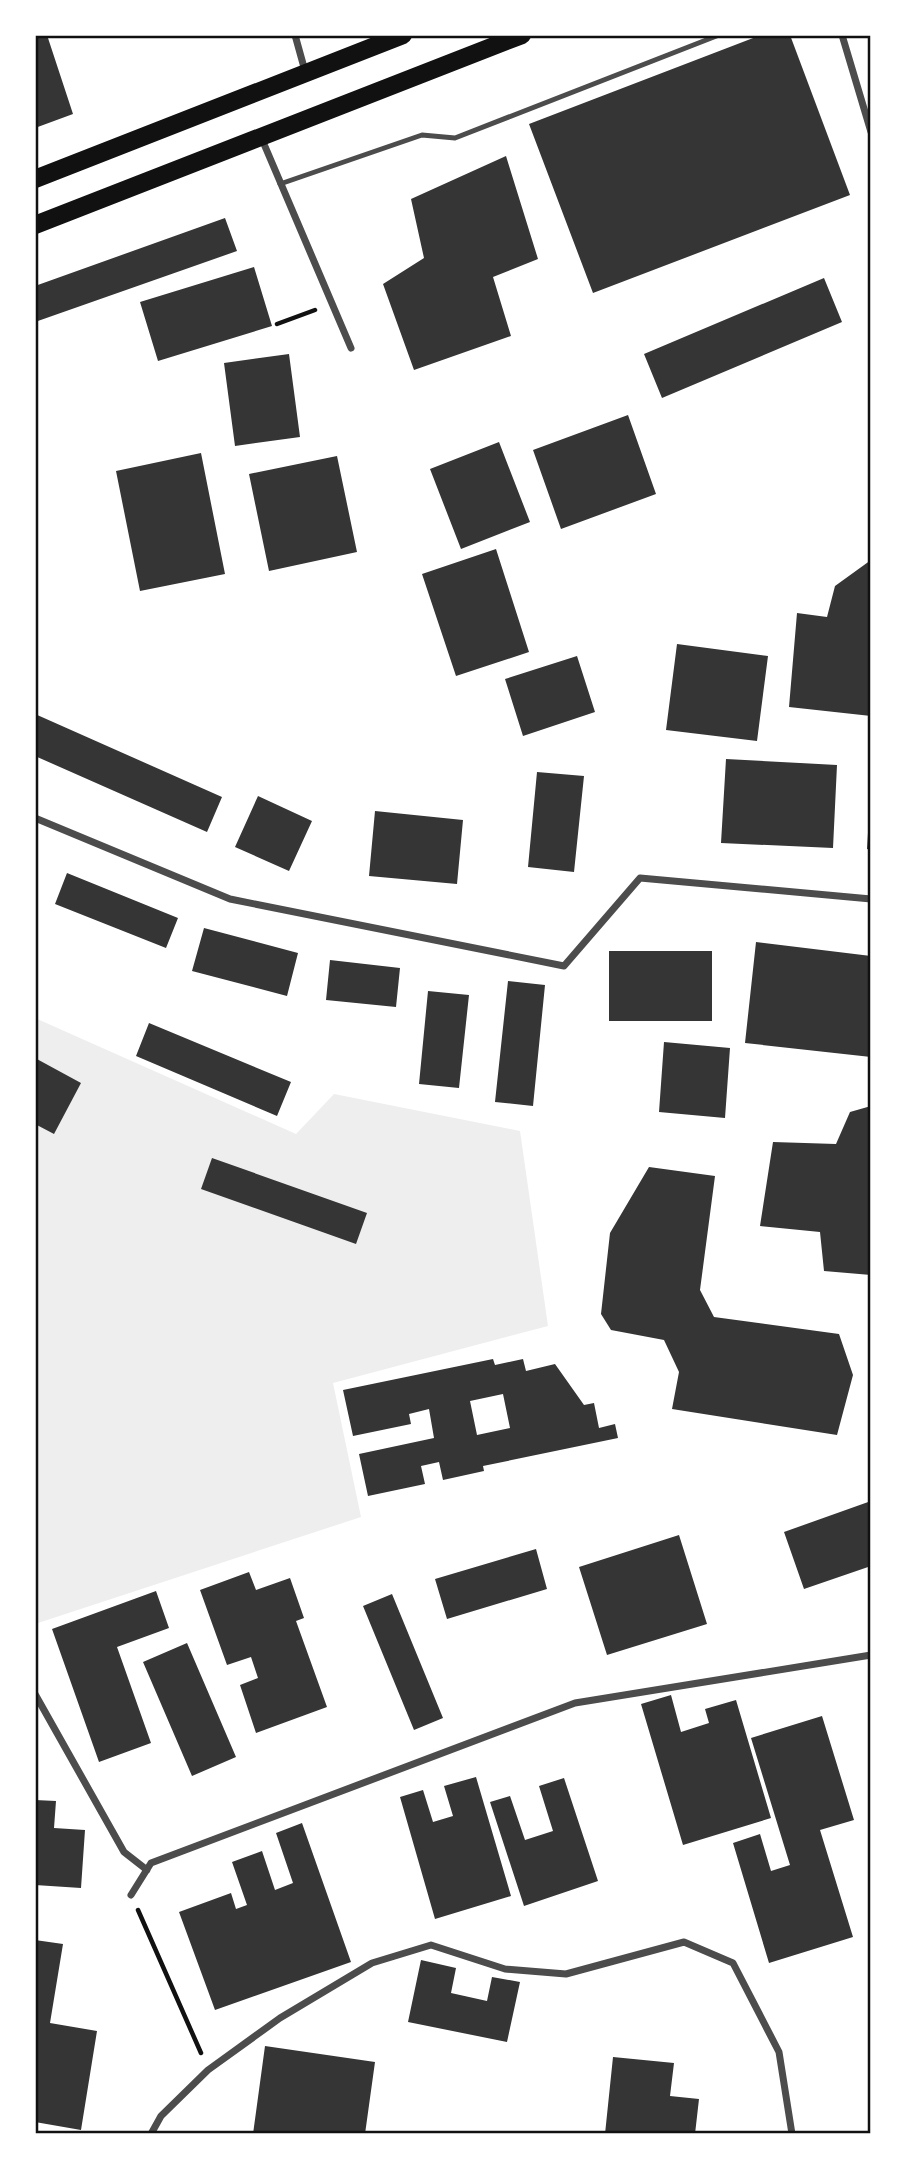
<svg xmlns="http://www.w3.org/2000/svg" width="906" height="2169" font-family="Commissioner,sans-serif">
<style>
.green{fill:#eee}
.building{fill:#353535;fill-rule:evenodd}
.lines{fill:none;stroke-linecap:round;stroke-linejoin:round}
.path{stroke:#111;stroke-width:4.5}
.service{stroke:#4c4c4c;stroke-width:5}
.minor{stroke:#4c4c4c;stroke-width:7}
.primary{stroke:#111;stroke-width:18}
.neatline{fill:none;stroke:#111;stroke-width:2.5}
</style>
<rect width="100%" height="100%" fill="#fff"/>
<!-- green -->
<path class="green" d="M 35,1018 L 296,1134 L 334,1094 L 520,1131 L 548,1326 L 333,1383 L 361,1517 L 35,1624 Z"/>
<!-- building -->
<path class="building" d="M 35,35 L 47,35 L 73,114 L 35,128 Z
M 761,35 L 790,35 L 850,195 L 593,293 L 529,124 Z
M 506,156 L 538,259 L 493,277 L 511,336 L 414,370 L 383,284 L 424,258 L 411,199 Z
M 225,218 L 237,251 L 35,322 L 35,286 Z
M 254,267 L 272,326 L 158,361 L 140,302 Z
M 824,278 L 842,322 L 662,398 L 644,354 Z
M 289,354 L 300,437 L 235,446 L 224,363 Z
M 628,415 L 656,494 L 561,529 L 533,450 Z
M 499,442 L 530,522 L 461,549 L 430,469 Z
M 201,453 L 225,574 L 140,591 L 116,471 Z
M 337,456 L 357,552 L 269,571 L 249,474 Z
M 496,549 L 529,652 L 456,676 L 422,574 Z
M 871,560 L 871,716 L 789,707 L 797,613 L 827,617 L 835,586 Z
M 677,644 L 768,656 L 757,741 L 666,730 Z
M 577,656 L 595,712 L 523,736 L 505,679 Z
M 35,714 L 222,797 L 207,832 L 35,756 Z
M 726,759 L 837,765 L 833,848 L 721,843 Z
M 537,772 L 584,776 L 574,872 L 528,867 Z
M 258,796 L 312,821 L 289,871 L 235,847 Z
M 375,811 L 463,820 L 457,884 L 369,876 Z
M 869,817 L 871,817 L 871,850 L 867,849 Z
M 67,873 L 178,918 L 166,948 L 55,904 Z
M 204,928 L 298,953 L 287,996 L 192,971 Z
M 756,942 L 871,956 L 871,1057 L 745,1043 Z
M 609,951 L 712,951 L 712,1021 L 609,1021 Z
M 330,960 L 400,968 L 396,1007 L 326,1000 Z
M 508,981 L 545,985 L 533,1106 L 495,1102 Z
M 428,991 L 469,995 L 459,1088 L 419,1084 Z
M 149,1023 L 291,1082 L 277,1116 L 136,1056 Z
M 664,1042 L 730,1048 L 725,1118 L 659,1112 Z
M 35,1058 L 81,1083 L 54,1134 L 35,1124 Z
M 871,1106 L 871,1275 L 824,1271 L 820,1232 L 760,1226 L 773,1142 L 836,1144 L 850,1112 Z
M 212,1158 L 367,1213 L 356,1244 L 201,1189 Z
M 649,1167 L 715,1176 L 700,1290 L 714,1317 L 839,1334 L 853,1375 L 837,1435 L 672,1409 L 679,1372 L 664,1340 L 611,1330 L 601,1314 L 610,1233 Z
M 493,1359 L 495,1365 L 523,1359 L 526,1371 L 555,1364 L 584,1405 L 594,1403 L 599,1428 L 615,1424 L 618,1438 L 483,1466 L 484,1471 L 443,1480 L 439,1462 L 421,1466 L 425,1484 L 368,1496 L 359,1454 L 434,1438 L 429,1409 L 409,1414 L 411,1424 L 353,1436 L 343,1390 ZM 503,1394 L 510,1428 L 477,1435 L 470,1401 Z
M 871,1501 L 871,1566 L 804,1589 L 784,1532 Z
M 679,1535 L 707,1624 L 607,1655 L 579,1567 Z
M 536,1549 L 547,1589 L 447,1619 L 435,1579 Z
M 249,1572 L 256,1590 L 290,1578 L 304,1618 L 296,1621 L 327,1707 L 256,1733 L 240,1685 L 258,1678 L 251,1657 L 227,1665 L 200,1590 Z
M 156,1591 L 169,1628 L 117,1647 L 151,1743 L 99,1762 L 52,1629 Z
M 392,1594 L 443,1718 L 414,1730 L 363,1606 Z
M 187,1643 L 236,1757 L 192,1776 L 143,1662 Z
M 671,1695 L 681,1732 L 709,1723 L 705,1709 L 736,1700 L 771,1818 L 683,1845 L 641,1704 Z
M 822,1716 L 854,1820 L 820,1830 L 853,1937 L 769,1963 L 733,1843 L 760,1834 L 771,1871 L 790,1865 L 751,1738 Z
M 476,1777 L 511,1896 L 435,1919 L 400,1797 L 423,1790 L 433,1822 L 453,1816 L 444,1786 Z
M 564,1778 L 598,1881 L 524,1906 L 490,1802 L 510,1796 L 525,1840 L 553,1831 L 539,1786 Z
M 35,1800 L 56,1801 L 54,1828 L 85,1830 L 81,1888 L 35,1885 Z
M 302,1823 L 351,1962 L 215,2010 L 179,1912 L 231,1893 L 236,1909 L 247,1905 L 232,1862 L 262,1851 L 275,1890 L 293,1883 L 276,1833 Z
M 35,1940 L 63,1944 L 50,2023 L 97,2031 L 81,2130 L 35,2122 Z
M 421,1960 L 456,1968 L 451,1993 L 487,2001 L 492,1977 L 520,1982 L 507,2042 L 408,2022 Z
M 265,2046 L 375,2062 L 365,2134 L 253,2134 Z
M 613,2057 L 674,2063 L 670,2096 L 699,2099 L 695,2134 L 605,2134 Z"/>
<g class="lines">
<!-- path -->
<path class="path" d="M 277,324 L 315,310
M 138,1910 L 201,2053"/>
<!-- service -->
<path class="service" d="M 280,184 L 422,135 L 455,138 L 719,35"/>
<!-- minor -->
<path class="minor" d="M 295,35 L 305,71
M 842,35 L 871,132
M 261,137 L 351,348
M 35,818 L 230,899 L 564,966 L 640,878 L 871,899
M 35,1694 L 124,1852 L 147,1870
M 131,1895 L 151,1863 L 575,1703 L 871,1655
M 151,2134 L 161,2116 L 208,2070 L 280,2018 L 372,1963 L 431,1945 L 505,1969 L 566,1974 L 684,1942 L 733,1963 L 779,2052 L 792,2134"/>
<!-- primary -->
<path class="primary" d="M 35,179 L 403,35
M 35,225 L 522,35"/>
</g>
<!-- border -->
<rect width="906" height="2169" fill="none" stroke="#ffffff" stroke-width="74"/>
<rect x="37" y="37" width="832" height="2095" class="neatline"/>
</svg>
